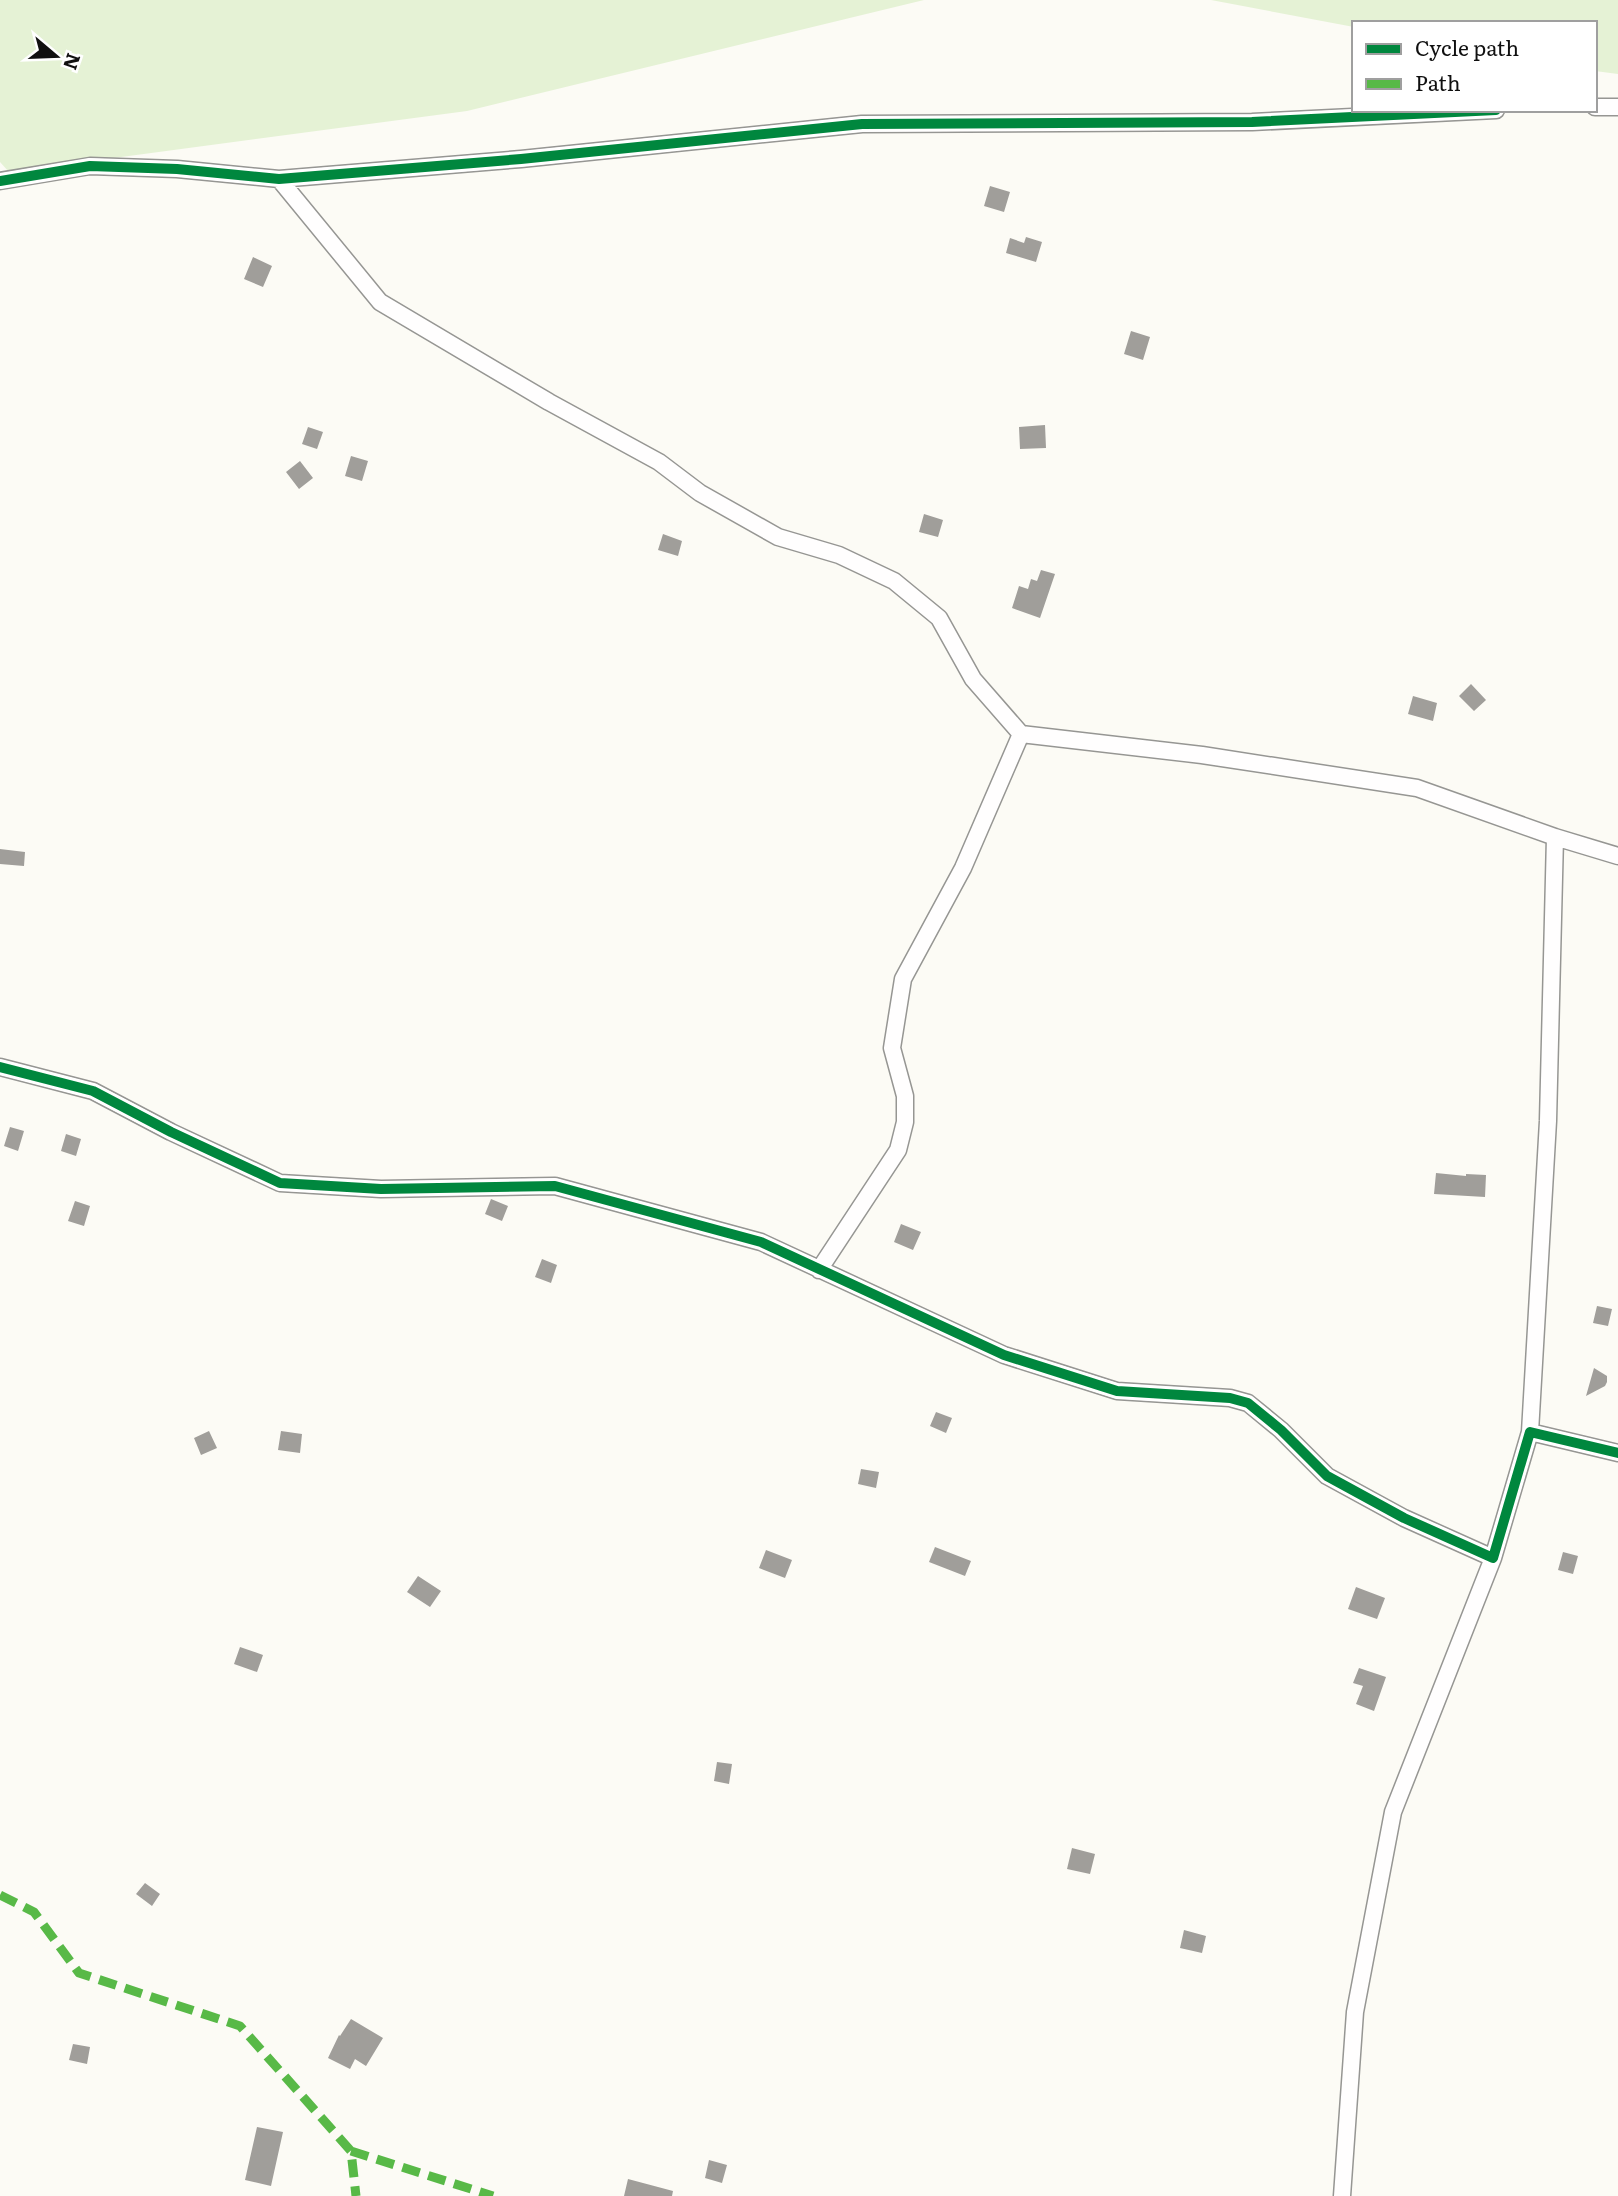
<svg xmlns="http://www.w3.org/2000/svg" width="1618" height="2196" font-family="Literata,serif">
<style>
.green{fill:#e5f2d5}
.building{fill:#a09e9a}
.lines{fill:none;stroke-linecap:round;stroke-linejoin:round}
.minor-casing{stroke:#969693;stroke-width:19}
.minor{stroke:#fffefe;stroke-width:16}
.quiet{stroke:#58b947;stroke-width:9;stroke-dasharray:18 9;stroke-linecap:butt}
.cycleway-casing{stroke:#fff;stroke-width:15}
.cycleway{stroke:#00873e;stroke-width:10}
</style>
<rect width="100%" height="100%" fill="#fcfbf5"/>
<!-- green -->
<path class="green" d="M 0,0 L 924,0 L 467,111 L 9,172 L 0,162 Z
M 1211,0 L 1618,0 L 1618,74 L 1595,71 L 1595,23 L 1354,23 L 1354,27 Z"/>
<!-- building -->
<path class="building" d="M 990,186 L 1010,192 L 1004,212 L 984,206 Z
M 1026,237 L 1042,242 L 1036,262 L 1006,253 L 1010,238 L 1024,243 Z
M 253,257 L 272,266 L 263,287 L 244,279 Z
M 1131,331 L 1150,337 L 1143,360 L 1124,354 Z
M 1045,425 L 1046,448 L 1020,449 L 1019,427 Z
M 308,427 L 323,432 L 317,449 L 302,444 Z
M 351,456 L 368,461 L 362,481 L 345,476 Z
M 300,461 L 313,478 L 299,489 L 286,472 Z
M 924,514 L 943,520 L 938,537 L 919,532 Z
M 663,534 L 682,541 L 678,556 L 658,550 Z
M 1041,570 L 1055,574 L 1040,618 L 1012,608 L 1019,586 L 1028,589 L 1031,579 L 1037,581 Z
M 1471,684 L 1486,700 L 1474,711 L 1459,696 Z
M 1413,696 L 1437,703 L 1433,721 L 1408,714 Z
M 0,849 L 25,852 L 24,866 L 0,864 Z
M 10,1127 L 24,1131 L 18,1151 L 4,1146 Z
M 66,1134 L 81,1139 L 76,1156 L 61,1151 Z
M 1436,1173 L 1466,1176 L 1466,1174 L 1486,1175 L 1485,1197 L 1434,1194 Z
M 491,1199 L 508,1206 L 502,1221 L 485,1214 Z
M 75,1201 L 90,1206 L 84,1226 L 68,1221 Z
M 901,1224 L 921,1232 L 913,1250 L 894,1242 Z
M 542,1259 L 557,1265 L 551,1283 L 535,1277 Z
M 1597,1306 L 1612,1309 L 1608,1326 L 1593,1323 Z
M 1594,1368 L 1607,1376 L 1607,1382 L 1605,1386 L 1586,1396 Z
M 936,1412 L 952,1418 L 946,1433 L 930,1426 Z
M 209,1431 L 217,1448 L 201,1455 L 194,1438 Z
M 281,1431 L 302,1434 L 300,1453 L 278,1450 Z
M 861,1469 L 879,1472 L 876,1488 L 858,1484 Z
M 935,1547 L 971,1561 L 965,1576 L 929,1562 Z
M 766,1550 L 792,1560 L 785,1578 L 759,1568 Z
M 1563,1552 L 1578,1556 L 1573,1574 L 1558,1570 Z
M 418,1576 L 441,1591 L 430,1607 L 407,1592 Z
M 1356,1587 L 1385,1598 L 1377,1619 L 1348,1609 Z
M 240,1647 L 263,1655 L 257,1672 L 234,1664 Z
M 1359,1668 L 1386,1677 L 1374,1711 L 1356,1704 L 1363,1686 L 1353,1683 Z
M 717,1762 L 732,1764 L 729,1784 L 714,1781 Z
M 1072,1848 L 1095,1854 L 1090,1874 L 1067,1869 Z
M 145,1883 L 160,1894 L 152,1906 L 136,1894 Z
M 1184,1930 L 1206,1936 L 1202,1953 L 1180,1948 Z
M 351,2019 L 383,2038 L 366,2066 L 355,2059 L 350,2069 L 328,2058 L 339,2035 L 340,2036 Z
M 73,2044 L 90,2047 L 87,2064 L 69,2060 Z
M 257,2127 L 283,2132 L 271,2186 L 245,2180 Z
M 709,2160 L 727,2165 L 722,2183 L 705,2178 Z
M 628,2179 L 673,2191 L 672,2196 L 624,2196 Z"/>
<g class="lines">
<!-- minor casing -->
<g class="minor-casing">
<path id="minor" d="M 1595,107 L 1618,107
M 279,179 L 380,302 L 549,402 L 659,462 L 700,493 L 778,537 L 839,555 L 894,581 L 939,618 L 973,679 L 1021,734 L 1202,755 L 1417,788 L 1555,837
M 0,181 L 90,166 L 177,169 L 279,179 L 521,159 L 862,124 L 1252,122 L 1496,110
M 0,1067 L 93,1091 L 171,1132 L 280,1183 L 381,1189 L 555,1186 L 761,1242 L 1004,1355 L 1117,1391 L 1230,1398 L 1248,1403 L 1281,1430 L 1327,1476 L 1404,1518 L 1493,1558 L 1530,1432 L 1618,1453
M 819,1270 L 898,1150 L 905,1122 L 905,1096 L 892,1048 L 903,979 L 963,868 L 1021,734
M 1530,1432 L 1548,1121 L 1555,837 L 1618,856
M 1342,2196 L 1355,2012 L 1393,1812 L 1493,1558"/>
</g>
<!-- minor -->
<use href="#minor" class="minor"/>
<!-- quiet -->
<path class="quiet" d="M 0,1895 L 34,1912 L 79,1973 L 240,2026 L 351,2151 L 356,2196
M 351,2151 L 493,2196"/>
<!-- cycleway casing -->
<g class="cycleway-casing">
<path id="cycleway" d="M 0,181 L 90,166 L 177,169 L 279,179 L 521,159 L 862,124 L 1252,122 L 1496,110
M 0,1067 L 93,1091 L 171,1132 L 280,1183 L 381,1189 L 555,1186 L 761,1242 L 1004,1355 L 1117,1391 L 1230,1398 L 1248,1403 L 1281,1430 L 1327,1476 L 1404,1518 L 1493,1558 L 1530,1432 L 1618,1453"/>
</g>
<!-- cycleway -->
<use href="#cycleway" class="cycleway"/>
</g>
<!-- legend -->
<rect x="1352" y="21" width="245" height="91" fill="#ffffff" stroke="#9f9f9f" stroke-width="2"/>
<rect x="1366" y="44" width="35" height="10" fill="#00873e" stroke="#9f9f9f" stroke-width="2"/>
<text x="1415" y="56" font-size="21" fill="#101010">Cycle path</text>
<rect x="1366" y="79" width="35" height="10" fill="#58b947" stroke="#9f9f9f" stroke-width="2"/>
<text x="1415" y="91" font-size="21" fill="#101010">Path</text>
<!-- north arrow -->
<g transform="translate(56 56) rotate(109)" stroke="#ffffff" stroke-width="5" paint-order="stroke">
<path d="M0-5L12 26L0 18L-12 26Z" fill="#101010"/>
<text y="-10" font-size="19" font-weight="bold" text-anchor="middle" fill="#101010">N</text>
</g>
</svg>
